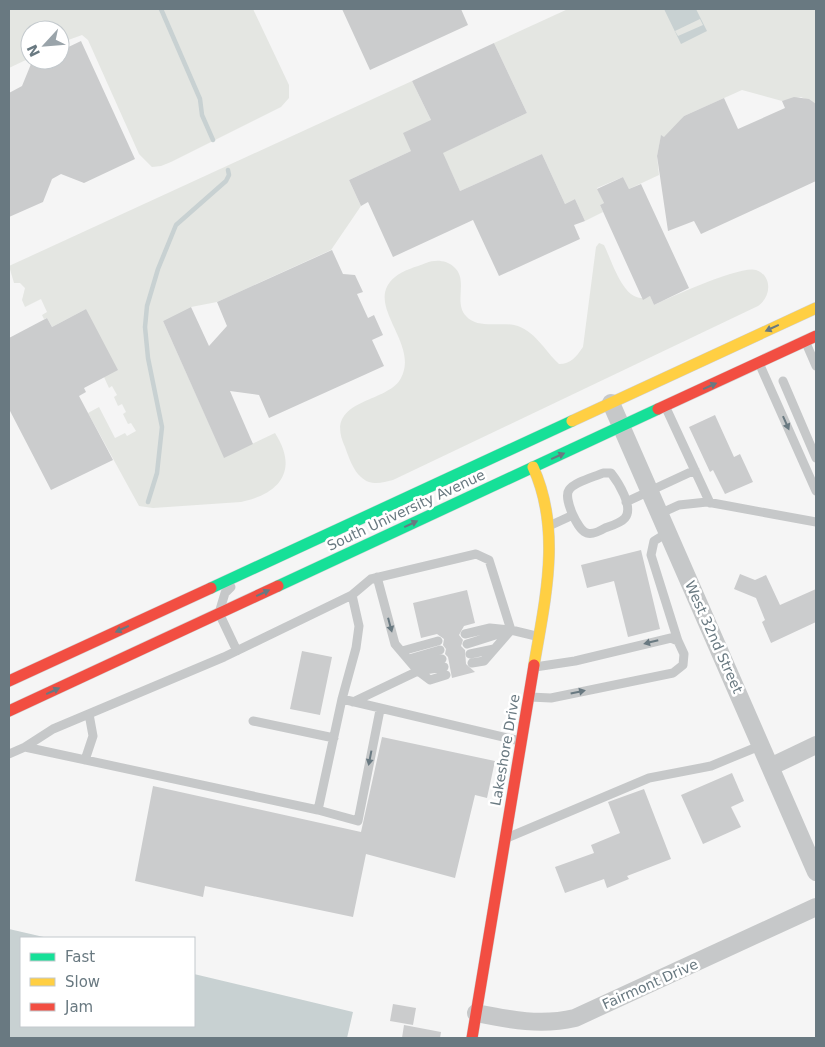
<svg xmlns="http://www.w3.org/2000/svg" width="825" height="1047" font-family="'DejaVu Sans',sans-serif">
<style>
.green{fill:#e4e6e2}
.water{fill:#c8d1d2;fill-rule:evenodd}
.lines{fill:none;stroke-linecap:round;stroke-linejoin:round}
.stream{stroke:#c8d1d2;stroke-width:4.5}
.building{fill:#cbcccd}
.fast-casing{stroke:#d0d1d2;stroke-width:12}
.slow-casing{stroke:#d0d1d2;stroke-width:12}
.jam-casing{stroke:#d0d1d2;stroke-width:12}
.lane{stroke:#c6c8c9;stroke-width:9}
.street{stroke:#c6c8c9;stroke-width:18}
.fast{stroke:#16e098;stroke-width:11}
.slow{stroke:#ffcf43;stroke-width:11}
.jam{stroke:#f24e42;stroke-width:11}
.oneway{fill:#697981}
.labels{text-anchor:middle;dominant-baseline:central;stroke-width:5;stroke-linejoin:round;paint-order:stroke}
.street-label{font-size:14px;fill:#697981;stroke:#fff}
</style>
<rect width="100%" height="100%" fill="#f5f5f5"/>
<!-- green -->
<path class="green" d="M 9,9 L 253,9 L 289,85 L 289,98 L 281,107 L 171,162 L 161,166 L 152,167 L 139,154 L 88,40 L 82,35 L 60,43 L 60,30 L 30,30 L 30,58 L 9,68 Z
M 568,9 L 816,9 L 816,104 L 801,97 L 782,101 L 742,90 L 684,116 L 666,138 L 661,136 L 657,156 L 659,175 L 629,189 L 623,177 L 597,188 L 604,203 L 600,205 L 603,212 L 585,221 L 575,199 L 565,204 L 542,154 L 460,191 L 448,165 L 411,151 L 349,180 L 361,206 L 331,250 L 217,302 L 191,307 L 163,321 L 224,457 L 275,433 C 299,470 280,494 241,502 L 153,508 L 139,506 L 88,413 L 99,407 L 115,438 L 125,433 L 127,436 L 136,431 L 131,423 L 128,424 L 123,414 L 126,412 L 122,404 L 118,406 L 114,397 L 117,395 L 112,386 L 109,388 L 104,377 L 86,309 L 52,327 L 47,318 L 44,319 L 42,315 L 47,312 L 41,299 L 25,307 L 22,300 L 25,288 L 20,283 L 14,283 L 9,266 L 412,81 L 446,151 L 527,113 L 494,43 Z
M 599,243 L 604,245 C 613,263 625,308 650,296 L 654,305 C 671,297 741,265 756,270 C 773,276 771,297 758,306 L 393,480 C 382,483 370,486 361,477 C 353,470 349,458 345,447 C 322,398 388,404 401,378 C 420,343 362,304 395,277 C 403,270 416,267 426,263 C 435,259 447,260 454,267 C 469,280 453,302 466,316 C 477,329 499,322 514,325 C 535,330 544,350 559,364 C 571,364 576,357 583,347 L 596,247 Z"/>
<!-- water -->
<path class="water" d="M 664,9 L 696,9 L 707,31 L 681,44 ZM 700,19 L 703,25 L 678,36 L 675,31 Z
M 9,929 L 48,938 L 21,938 L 21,1026 L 194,1026 L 194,974 L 353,1012 L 347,1038 L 9,1038 Z"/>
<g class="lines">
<!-- stream -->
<path class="stream" d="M 161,9 L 200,99 L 202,115 L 213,140
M 148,502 L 157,473 L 162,427 L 148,358 L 145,327 L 147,306 L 158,269 L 176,225 L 226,181 L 229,175 L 228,170"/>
</g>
<!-- building -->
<path class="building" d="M 342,9 L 461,9 L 468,25 L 370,70 Z
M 81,41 L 135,159 L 84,183 L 61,174 L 52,179 L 43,202 L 9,217 L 9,93 L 22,86 L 31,64 L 39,60 L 60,60 L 60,51 Z
M 494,43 L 527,113 L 443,153 L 460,191 L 542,154 L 565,204 L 575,199 L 585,221 L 574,225 L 580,239 L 499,276 L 473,220 L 393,257 L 368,202 L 361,206 L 349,180 L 411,151 L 403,133 L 431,120 L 412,81 Z
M 794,97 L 809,99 L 816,104 L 816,181 L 701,234 L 694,221 L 668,231 L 657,156 L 661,135 L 664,137 L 684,116 L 724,98 L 738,129 L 785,108 L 782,101 Z
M 623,177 L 629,189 L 641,184 L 689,288 L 654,305 L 650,296 L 643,300 L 600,205 L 604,203 L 597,189 Z
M 332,250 L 343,274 L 355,275 L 363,292 L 357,294 L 368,318 L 374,315 L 383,335 L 372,340 L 384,366 L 269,418 L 259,395 L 230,391 L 253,444 L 224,458 L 163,321 L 191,307 L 209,346 L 227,326 L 217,302 Z
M 86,309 L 118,370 L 84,388 L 86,392 L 79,396 L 113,460 L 51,490 L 9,409 L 9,338 L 47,318 L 52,327 Z
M 715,415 L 734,457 L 740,454 L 753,482 L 725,494 L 713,470 L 710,472 L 689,427 Z
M 641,550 L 660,629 L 628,637 L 614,581 L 587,588 L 581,565 Z
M 740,574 L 755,580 L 766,575 L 780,605 L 816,589 L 816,622 L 771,643 L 762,622 L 765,620 L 756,598 L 734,589 Z
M 467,590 L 475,623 L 464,626 L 459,635 L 463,640 L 461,646 L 465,650 L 466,664 L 475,672 L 452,678 L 448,657 L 445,654 L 446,649 L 443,645 L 444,639 L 437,634 L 421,638 L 413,603 Z
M 302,651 L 332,657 L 320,715 L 290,709 Z
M 382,737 L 495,761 L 487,798 L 475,795 L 455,878 L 366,854 L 353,917 L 205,886 L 203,897 L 135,881 L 153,786 L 361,832 Z
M 732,773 L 744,801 L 731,807 L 741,827 L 703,844 L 681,795 Z
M 644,789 L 671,859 L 627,876 L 629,879 L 607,888 L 604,879 L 565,893 L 555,867 L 594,853 L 591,845 L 620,833 L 608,802 Z
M 393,1004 L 416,1008 L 413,1025 L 390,1021 Z
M 404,1025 L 441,1032 L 440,1038 L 402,1038 Z"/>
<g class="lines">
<!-- fast casing -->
<g class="fast-casing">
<path id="fast" d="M 278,586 L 658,409
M 211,588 L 572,421"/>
</g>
<!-- slow casing -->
<g class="slow-casing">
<path id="slow" d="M 572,421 L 816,308
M 533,467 C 562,530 545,600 534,665"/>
</g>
<!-- jam casing -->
<g class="jam-casing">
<path id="jam" d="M 658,409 L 816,336
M 9,681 L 211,588
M 9,711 L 278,586
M 472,1038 L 534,665"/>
</g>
<!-- lane -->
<path class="lane" d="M 806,343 L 816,366
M 759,363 L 816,491
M 783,381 L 816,458
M 666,408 L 710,503
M 603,473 L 611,473 C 618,482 634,507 625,518 C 621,523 611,526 605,528 C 600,531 593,535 587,533 C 578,531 563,498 569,490 C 574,482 594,477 603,473 Z
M 626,502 L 695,470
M 659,514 L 679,505 L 707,502 L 816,522
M 549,526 L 573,515
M 667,533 L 654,541 L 651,555 L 678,641
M 377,577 L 395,644 L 418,671 L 444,667
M 231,587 L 225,593 L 219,613 L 237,651
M 352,595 L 371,579 L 476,554 L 489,560 L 511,630 L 536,636
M 465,634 L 490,628 L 511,630
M 467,644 L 508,631
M 402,651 L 438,641
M 470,654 L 494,649
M 409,659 L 440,650
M 472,663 L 484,661 L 511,630
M 414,665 L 442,659
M 530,697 L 551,698 L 673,673 L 683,665 L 684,654 L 678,641 L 671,638 L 575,661 L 535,667
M 353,702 L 418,671 L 430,680 L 446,675
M 253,721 L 334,738
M 25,747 L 53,729 L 224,657 L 352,595 L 359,626 L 356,648 L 342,699
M 9,754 L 25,747 L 318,810 L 342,699 L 520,741
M 85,760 L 93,736 L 89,714
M 318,810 L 358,821 L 380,710
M 509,837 L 649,778 L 711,766 L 762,745"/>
<!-- street -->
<path class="street" d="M 611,403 L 816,872
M 772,766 L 816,745
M 476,1013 C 511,1020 541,1026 575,1018 L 816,907"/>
<!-- fast -->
<use href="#fast" class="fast"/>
<!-- slow -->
<use href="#slow" class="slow"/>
<!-- jam -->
<use href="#jam" class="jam"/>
</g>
<!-- one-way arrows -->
<defs><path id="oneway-solid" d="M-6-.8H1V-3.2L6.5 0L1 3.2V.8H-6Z" transform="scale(1.25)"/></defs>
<g class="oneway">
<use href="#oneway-solid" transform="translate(772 328) rotate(155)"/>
<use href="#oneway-solid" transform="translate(710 386) rotate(-24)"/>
<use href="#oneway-solid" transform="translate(786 423) rotate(66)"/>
<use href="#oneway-solid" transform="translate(558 456) rotate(-24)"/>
<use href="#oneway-solid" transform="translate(411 524) rotate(-25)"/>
<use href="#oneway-solid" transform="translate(263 593) rotate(-25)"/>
<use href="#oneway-solid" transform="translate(390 625) rotate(75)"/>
<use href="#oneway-solid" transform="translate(122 629) rotate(155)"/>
<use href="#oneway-solid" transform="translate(651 642) rotate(166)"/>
<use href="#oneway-solid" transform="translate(53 691) rotate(-25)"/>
<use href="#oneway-solid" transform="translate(578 692) rotate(-12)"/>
<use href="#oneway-solid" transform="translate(370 758) rotate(101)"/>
</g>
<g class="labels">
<!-- street labels -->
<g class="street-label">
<text transform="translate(406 510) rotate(-25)">South University Avenue</text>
<text transform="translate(714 637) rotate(66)">West 32nd Street</text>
<text transform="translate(505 750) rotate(-80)">Lakeshore Drive</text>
<text transform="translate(650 984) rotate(-24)">Fairmont Drive</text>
</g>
</g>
<!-- border -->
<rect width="825" height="1047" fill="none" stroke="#697981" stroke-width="20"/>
<!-- legend -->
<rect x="20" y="937" width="175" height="90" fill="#ffffff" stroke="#c3c9cd"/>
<rect x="30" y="953" width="25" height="8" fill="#16e098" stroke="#c3c9cd"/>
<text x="65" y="962" font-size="15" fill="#697981">Fast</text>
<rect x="30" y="978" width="25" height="8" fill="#ffcf43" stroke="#c3c9cd"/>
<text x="65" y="987" font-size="15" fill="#697981">Slow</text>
<rect x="30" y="1003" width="25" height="8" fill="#f24e42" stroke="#c3c9cd"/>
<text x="65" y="1012" font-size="15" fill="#697981">Jam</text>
<!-- north arrow -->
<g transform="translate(45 45) rotate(244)"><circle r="24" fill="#ffffff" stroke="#c3c9cd"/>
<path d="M0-4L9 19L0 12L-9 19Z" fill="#9aa4aa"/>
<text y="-8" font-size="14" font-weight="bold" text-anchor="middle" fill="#697981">N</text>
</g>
</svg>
